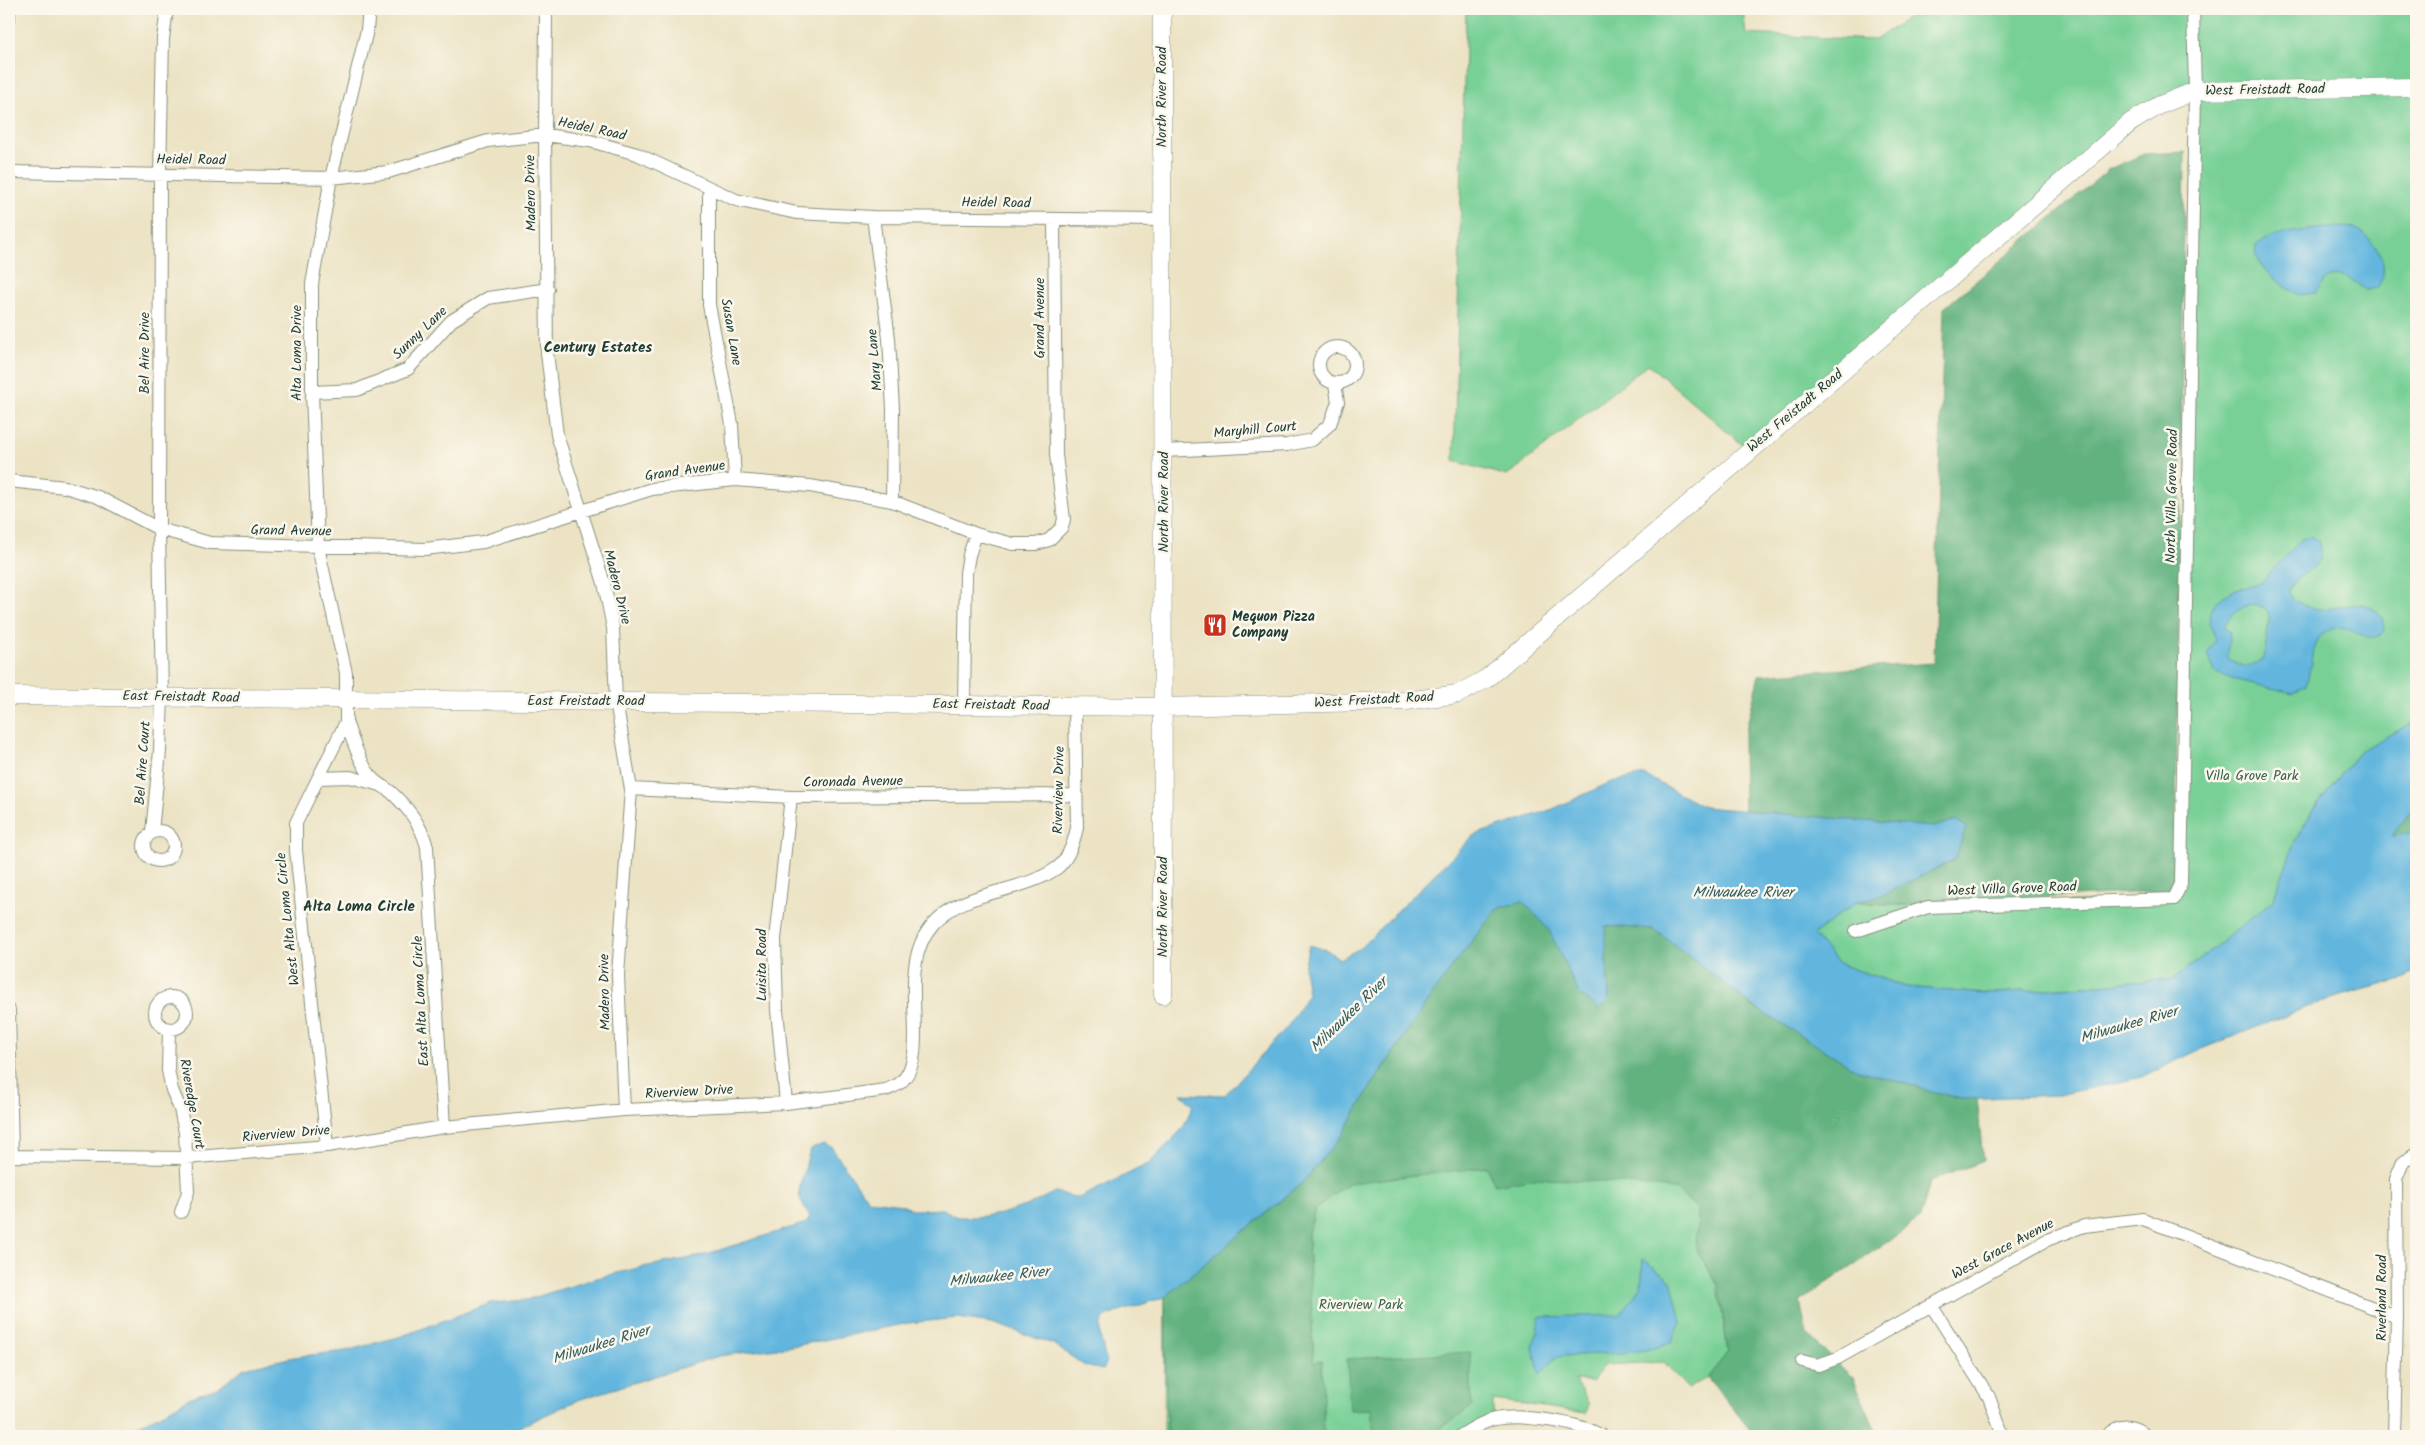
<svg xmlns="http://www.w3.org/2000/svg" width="2425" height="1445" font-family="Kalam,sans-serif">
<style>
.green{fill:#78d096;stroke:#4c8665}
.forest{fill:#62b27f;stroke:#40785a}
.water{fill:#62b6de;stroke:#407a89;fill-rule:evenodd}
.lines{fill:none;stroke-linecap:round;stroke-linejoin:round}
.street-casing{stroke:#86907c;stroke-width:14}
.secondary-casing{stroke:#86907c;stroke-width:19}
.street{stroke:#fff;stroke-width:12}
.secondary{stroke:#fff;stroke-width:18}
.labels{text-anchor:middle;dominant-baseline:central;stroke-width:5;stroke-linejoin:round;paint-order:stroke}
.street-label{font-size:14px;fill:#1f3d34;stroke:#fbf7ec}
.poi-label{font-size:14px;font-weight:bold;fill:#1f3d34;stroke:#fbf7ec;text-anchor:start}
.park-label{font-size:14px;fill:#35624c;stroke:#fbf7ec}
.neighbourhood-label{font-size:15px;font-weight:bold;fill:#1f3d34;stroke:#fbf7ec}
.water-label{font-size:15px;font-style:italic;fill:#305b5e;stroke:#fbf7ec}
</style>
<rect width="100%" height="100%" fill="#fbf7ec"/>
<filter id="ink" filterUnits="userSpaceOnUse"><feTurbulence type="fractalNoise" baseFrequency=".02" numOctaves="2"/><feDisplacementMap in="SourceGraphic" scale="10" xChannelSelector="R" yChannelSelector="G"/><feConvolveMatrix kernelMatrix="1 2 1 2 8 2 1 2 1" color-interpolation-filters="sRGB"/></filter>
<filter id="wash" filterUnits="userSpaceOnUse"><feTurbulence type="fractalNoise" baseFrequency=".0096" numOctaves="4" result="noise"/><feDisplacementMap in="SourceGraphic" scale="20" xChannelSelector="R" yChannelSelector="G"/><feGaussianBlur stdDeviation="1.12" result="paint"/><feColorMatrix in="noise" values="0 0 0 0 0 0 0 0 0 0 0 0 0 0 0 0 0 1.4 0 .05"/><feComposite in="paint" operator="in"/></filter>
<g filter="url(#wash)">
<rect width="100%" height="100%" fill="#ece3c4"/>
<!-- green -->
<path class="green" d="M 1466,9 L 1743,9 L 1746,34 L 1875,40 L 1921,9 L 2416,9 L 2416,721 L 2360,751 L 2315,807 L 2296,839 L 2273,902 L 2174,979 L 1985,994 L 1906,987 L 1839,964 L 1813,935 L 1856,902 L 1928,907 L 2173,899 L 2181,884 L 2194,91 L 2160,105 L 1745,447 L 1648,364 L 1507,476 L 1454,461 Z
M 1654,929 L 1751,1005 L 1778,1022 L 1723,1319 L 1728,1352 L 1708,1377 L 1688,1389 L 1664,1362 L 1605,1365 L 1592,1381 L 1575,1381 L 1589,1404 L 1586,1413 L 1493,1400 L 1493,1419 L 1460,1436 L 1164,1436 L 1165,1297 L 1197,1272 L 1433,993 Z"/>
<!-- forest -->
<path class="forest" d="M 2185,152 L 2175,876 L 2168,891 L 1905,905 L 1856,902 L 1885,894 L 1955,859 L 1966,827 L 1956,820 L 1934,827 L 1841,820 L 1744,810 L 1743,742 L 1759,675 L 1934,663 L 1944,308 L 2109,169 L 2144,154 Z
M 2416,804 L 2416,832 L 2391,837 Z
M 1523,900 L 1549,930 L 1579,994 L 1609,999 L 1604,926 L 1654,929 L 1751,1005 L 1857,1070 L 1961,1099 L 1977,1098 L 1983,1161 L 1930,1181 L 1920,1219 L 1800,1302 L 1807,1334 L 1853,1378 L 1878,1436 L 1755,1436 L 1708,1377 L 1728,1352 L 1718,1285 L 1696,1249 L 1698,1209 L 1675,1189 L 1620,1183 L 1536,1178 L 1495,1185 L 1487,1167 L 1349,1183 L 1315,1210 L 1308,1233 L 1314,1362 L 1322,1360 L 1324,1436 L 1167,1436 L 1165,1297 L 1304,1181 L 1343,1134 L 1370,1088 L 1433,993 L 1496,909 Z
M 1470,1352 L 1472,1406 L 1430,1436 L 1374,1436 L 1371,1409 L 1350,1410 L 1347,1359 Z"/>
<!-- water -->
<path class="water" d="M 2346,227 C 2372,230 2395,265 2377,288 L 2365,290 C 2354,281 2340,269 2326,280 C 2322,284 2319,289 2315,293 L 2299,295 C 2283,286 2253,267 2256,246 C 2269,231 2325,228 2346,227 Z
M 2309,537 L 2318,541 C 2333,566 2296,573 2288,590 C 2290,598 2294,599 2301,604 C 2330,620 2358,589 2383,617 L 2384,632 C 2368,648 2351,623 2333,628 C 2311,634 2312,667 2306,685 L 2293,693 L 2232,679 L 2214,672 L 2208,653 L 2216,639 L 2209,623 L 2212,607 L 2216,601 L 2236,589 L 2253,586 L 2262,581 L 2302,539 ZM 2254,605 L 2263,607 L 2268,611 L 2269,621 L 2264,659 L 2246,667 L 2227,658 L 2230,632 L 2224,626 C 2235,611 2233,608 2254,605 Z
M 2416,721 L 2416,804 L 2392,836 L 2416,832 L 2416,972 L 2405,978 L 2320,1002 L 2199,1050 L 2142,1077 L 2058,1095 L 1961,1099 L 1857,1070 L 1751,1005 L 1654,929 L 1605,926 L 1609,999 L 1599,1009 L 1579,994 L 1549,930 L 1523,901 L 1496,909 L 1433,993 L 1370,1088 L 1343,1134 L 1304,1181 L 1165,1297 L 1107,1316 C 1089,1332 1113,1358 1103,1370 L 1085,1366 L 1053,1344 L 992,1323 L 958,1318 L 909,1323 L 799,1345 L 719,1356 L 578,1400 L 500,1436 L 115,1436 L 162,1414 L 189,1398 L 220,1387 L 244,1368 L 294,1357 L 345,1351 L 402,1336 L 491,1303 L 526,1300 L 597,1278 L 642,1267 L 697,1257 L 806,1223 L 810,1216 C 799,1199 796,1194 803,1175 C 807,1165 806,1157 812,1148 L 824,1144 L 832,1148 L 868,1200 L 894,1203 L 916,1210 L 943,1209 L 957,1217 L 976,1217 L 1001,1214 L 1031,1204 L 1055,1192 L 1079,1198 L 1150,1163 L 1183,1128 L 1193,1105 L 1181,1094 L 1225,1095 L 1288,1026 L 1308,994 L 1304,967 L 1309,945 L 1327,950 L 1340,959 L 1360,948 L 1474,835 L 1553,809 L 1611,782 L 1644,775 L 1704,807 L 1934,827 L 1956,820 L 1966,827 L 1955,859 L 1885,894 L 1856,902 L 1813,935 L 1839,964 L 1906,987 L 1985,994 L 2174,979 L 2272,902 L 2296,839 L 2315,807 L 2360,751 Z
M 1643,1259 L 1671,1280 L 1681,1322 L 1671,1343 C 1633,1357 1595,1352 1556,1357 L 1540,1375 L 1533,1348 L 1540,1317 L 1620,1315 L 1641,1287 Z"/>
</g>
<g filter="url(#ink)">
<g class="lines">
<!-- street casing -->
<g class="street-casing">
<path id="street" d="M 546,9 L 545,135 L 547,353 L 557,435 L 604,583 L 613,628 L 616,701 L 631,789 L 618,975 L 624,1110
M 9,18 L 9,9
M 9,172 L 331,178 L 388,172 L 488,141 L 545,135 L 590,141 L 637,154 L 736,200 L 797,213 L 873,217 L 1162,220
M 709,188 L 709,305 L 732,424 L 735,480
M 873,217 L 889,339 L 893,409 L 892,501
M1319 365a18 18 0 1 1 36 0a18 18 0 1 1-36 0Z
M 312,392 L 357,390 L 408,369 L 451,321 L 488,298 L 548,289
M 1164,451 L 1287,445 L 1312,440 L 1330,424 L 1338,402 L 1335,384
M 9,481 L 65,487 L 98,497 L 159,529 L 210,543 L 425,549 L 483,542 L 652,489 L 735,480 L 810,486 L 892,501 L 976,534 L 1013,544 L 1036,544 L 1049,540 L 1062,527 L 1064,519 L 1056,455 L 1054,219
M 964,704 L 966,573 L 969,555 L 976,534
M 346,722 C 353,741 359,761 372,778 C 377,784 385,787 391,792 C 408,808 421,824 427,847 L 444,1127
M 318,778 L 350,777 L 377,784
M 631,789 L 791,797 L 1075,795
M144 846a15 15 0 1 1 30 0a15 15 0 1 1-30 0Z
M 152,832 L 160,751 L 162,697 L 159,529 L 160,174 L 163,39 L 167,9
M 1856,931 L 1928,907 L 2174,899 L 2181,884 L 2195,91 L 2193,9
M155 1013a16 16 0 1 1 32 0a16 16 0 1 1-32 0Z
M 9,1010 L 12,1156
M 169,1029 L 168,1070 L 172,1090 L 180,1109 L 185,1132 L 188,1192 L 181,1212
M 786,1103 L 777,1010 L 775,939 L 791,797
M 327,1146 L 296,850 L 296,823 L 346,722 L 346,673 L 318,547 L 312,392 L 312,284 L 331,178 L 367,30 L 369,9
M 9,1156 L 186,1158 L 327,1146 L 444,1127 L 624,1110 L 786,1103 L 886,1090 C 890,1088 896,1086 900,1083 C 935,1053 892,970 933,924 C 966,888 1019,895 1057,868 C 1068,860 1074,841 1077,828 L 1075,707
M 1931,1305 L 1989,1397 L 2003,1436
M 1802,1361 L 1818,1365 L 1838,1358 L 2047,1240 L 2084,1226 L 2143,1219 L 2397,1317
M 1460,1436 C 1470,1430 1483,1421 1495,1419 C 1521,1414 1579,1422 1602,1436
M 2107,1436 C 2118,1423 2134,1424 2146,1436
M 2394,1436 L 2397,1317 L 2396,1179 L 2403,1162 L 2416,1154"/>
</g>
<!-- secondary casing -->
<g class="secondary-casing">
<path id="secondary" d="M 1162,9 L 1163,995
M 9,696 L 1163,707 L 1406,701 L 1458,694 L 1486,679 L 2131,122 L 2160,105 L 2195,91 L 2416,87"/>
</g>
<!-- street -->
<use href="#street" class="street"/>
<!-- secondary -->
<use href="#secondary" class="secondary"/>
</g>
</g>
<!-- icons -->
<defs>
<g id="restaurant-square" transform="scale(1.25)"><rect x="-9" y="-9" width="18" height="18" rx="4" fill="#c8321e" stroke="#fbf7ec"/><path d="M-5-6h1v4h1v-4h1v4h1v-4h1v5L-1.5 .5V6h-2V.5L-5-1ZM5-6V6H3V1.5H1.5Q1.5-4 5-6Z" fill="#fff"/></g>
</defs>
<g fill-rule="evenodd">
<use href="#restaurant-square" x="1215" y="625"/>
</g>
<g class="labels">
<!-- street labels -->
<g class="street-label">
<text transform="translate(2265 90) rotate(-1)">West Freistadt Road</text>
<text transform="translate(1162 97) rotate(-90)">North River Road</text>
<text transform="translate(592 129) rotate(12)">Heidel Road</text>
<text transform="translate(191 160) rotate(1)">Heidel Road</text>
<text transform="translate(531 193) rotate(-91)">Madero Drive</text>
<text transform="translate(996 203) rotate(1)">Heidel Road</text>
<text transform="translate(1040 318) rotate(-90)">Grand Avenue</text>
<text transform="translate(731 332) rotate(80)">Susan Lane</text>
<text transform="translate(420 333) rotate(-44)">Sunny Lane</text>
<text transform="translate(145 353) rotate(-90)">Bel Aire Drive</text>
<text transform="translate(297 353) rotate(-90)">Alta Loma Drive</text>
<text transform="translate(875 360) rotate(-95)">Mary Lane</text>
<text transform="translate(1795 411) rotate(-40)">West Freistadt Road</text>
<text transform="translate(1255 430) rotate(-5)">Maryhill Court</text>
<text transform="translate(685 471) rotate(-8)">Grand Avenue</text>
<text transform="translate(2172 496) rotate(-89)">North Villa Grove Road</text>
<text transform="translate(1164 502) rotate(-90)">North River Road</text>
<text transform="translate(291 531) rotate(1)">Grand Avenue</text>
<text transform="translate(617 587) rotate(76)">Madero Drive</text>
<text transform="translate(181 697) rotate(1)">East Freistadt Road</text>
<text transform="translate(1374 700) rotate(-3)">West Freistadt Road</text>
<text x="586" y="701">East Freistadt Road</text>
<text transform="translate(991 705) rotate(1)">East Freistadt Road</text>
<text transform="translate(143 763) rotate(-86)">Bel Aire Court</text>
<text transform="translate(853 782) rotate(-1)">Coronada Avenue</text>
<text transform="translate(1059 790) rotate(-89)">Riverview Drive</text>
<text transform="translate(2012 889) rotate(-2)">West Villa Grove Road</text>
<text transform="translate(1163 907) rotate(-90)">North River Road</text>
<text transform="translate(288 919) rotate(-96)">West Alta Loma Circle</text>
<text transform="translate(762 965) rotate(-90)">Luisita Road</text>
<text transform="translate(605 992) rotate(-91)">Madero Drive</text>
<text transform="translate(421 1001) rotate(-93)">East Alta Loma Circle</text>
<text transform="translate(689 1092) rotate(-3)">Riverview Drive</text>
<text transform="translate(192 1104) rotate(80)">Riveredge Court</text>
<text transform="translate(286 1134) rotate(-5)">Riverview Drive</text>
<text transform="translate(2003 1249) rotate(-28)">West Grace Avenue</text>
<text transform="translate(2382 1298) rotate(-90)">Riverland Road</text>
</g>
<!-- poi labels -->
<g class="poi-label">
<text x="1232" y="617">Mequon Pizza<tspan x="1232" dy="16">Company</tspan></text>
</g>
<!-- park labels -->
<g class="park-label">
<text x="2252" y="776">Villa Grove Park</text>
<text x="1361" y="1305">Riverview Park</text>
</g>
<!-- neighbourhood labels -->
<g class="neighbourhood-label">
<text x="598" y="348">Century Estates</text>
<text x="359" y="907">Alta Loma Circle</text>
</g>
<!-- water labels -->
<g class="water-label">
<text x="1743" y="893">Milwaukee River</text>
<text transform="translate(1349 1015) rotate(-44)">Milwaukee River</text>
<text transform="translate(2129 1025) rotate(-16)">Milwaukee River</text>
<text transform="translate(999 1277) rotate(-6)">Milwaukee River</text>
<text transform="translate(601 1345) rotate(-17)">Milwaukee River</text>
</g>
</g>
<!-- margin -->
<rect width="2425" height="1445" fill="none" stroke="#fbf7ec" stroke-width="30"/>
</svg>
